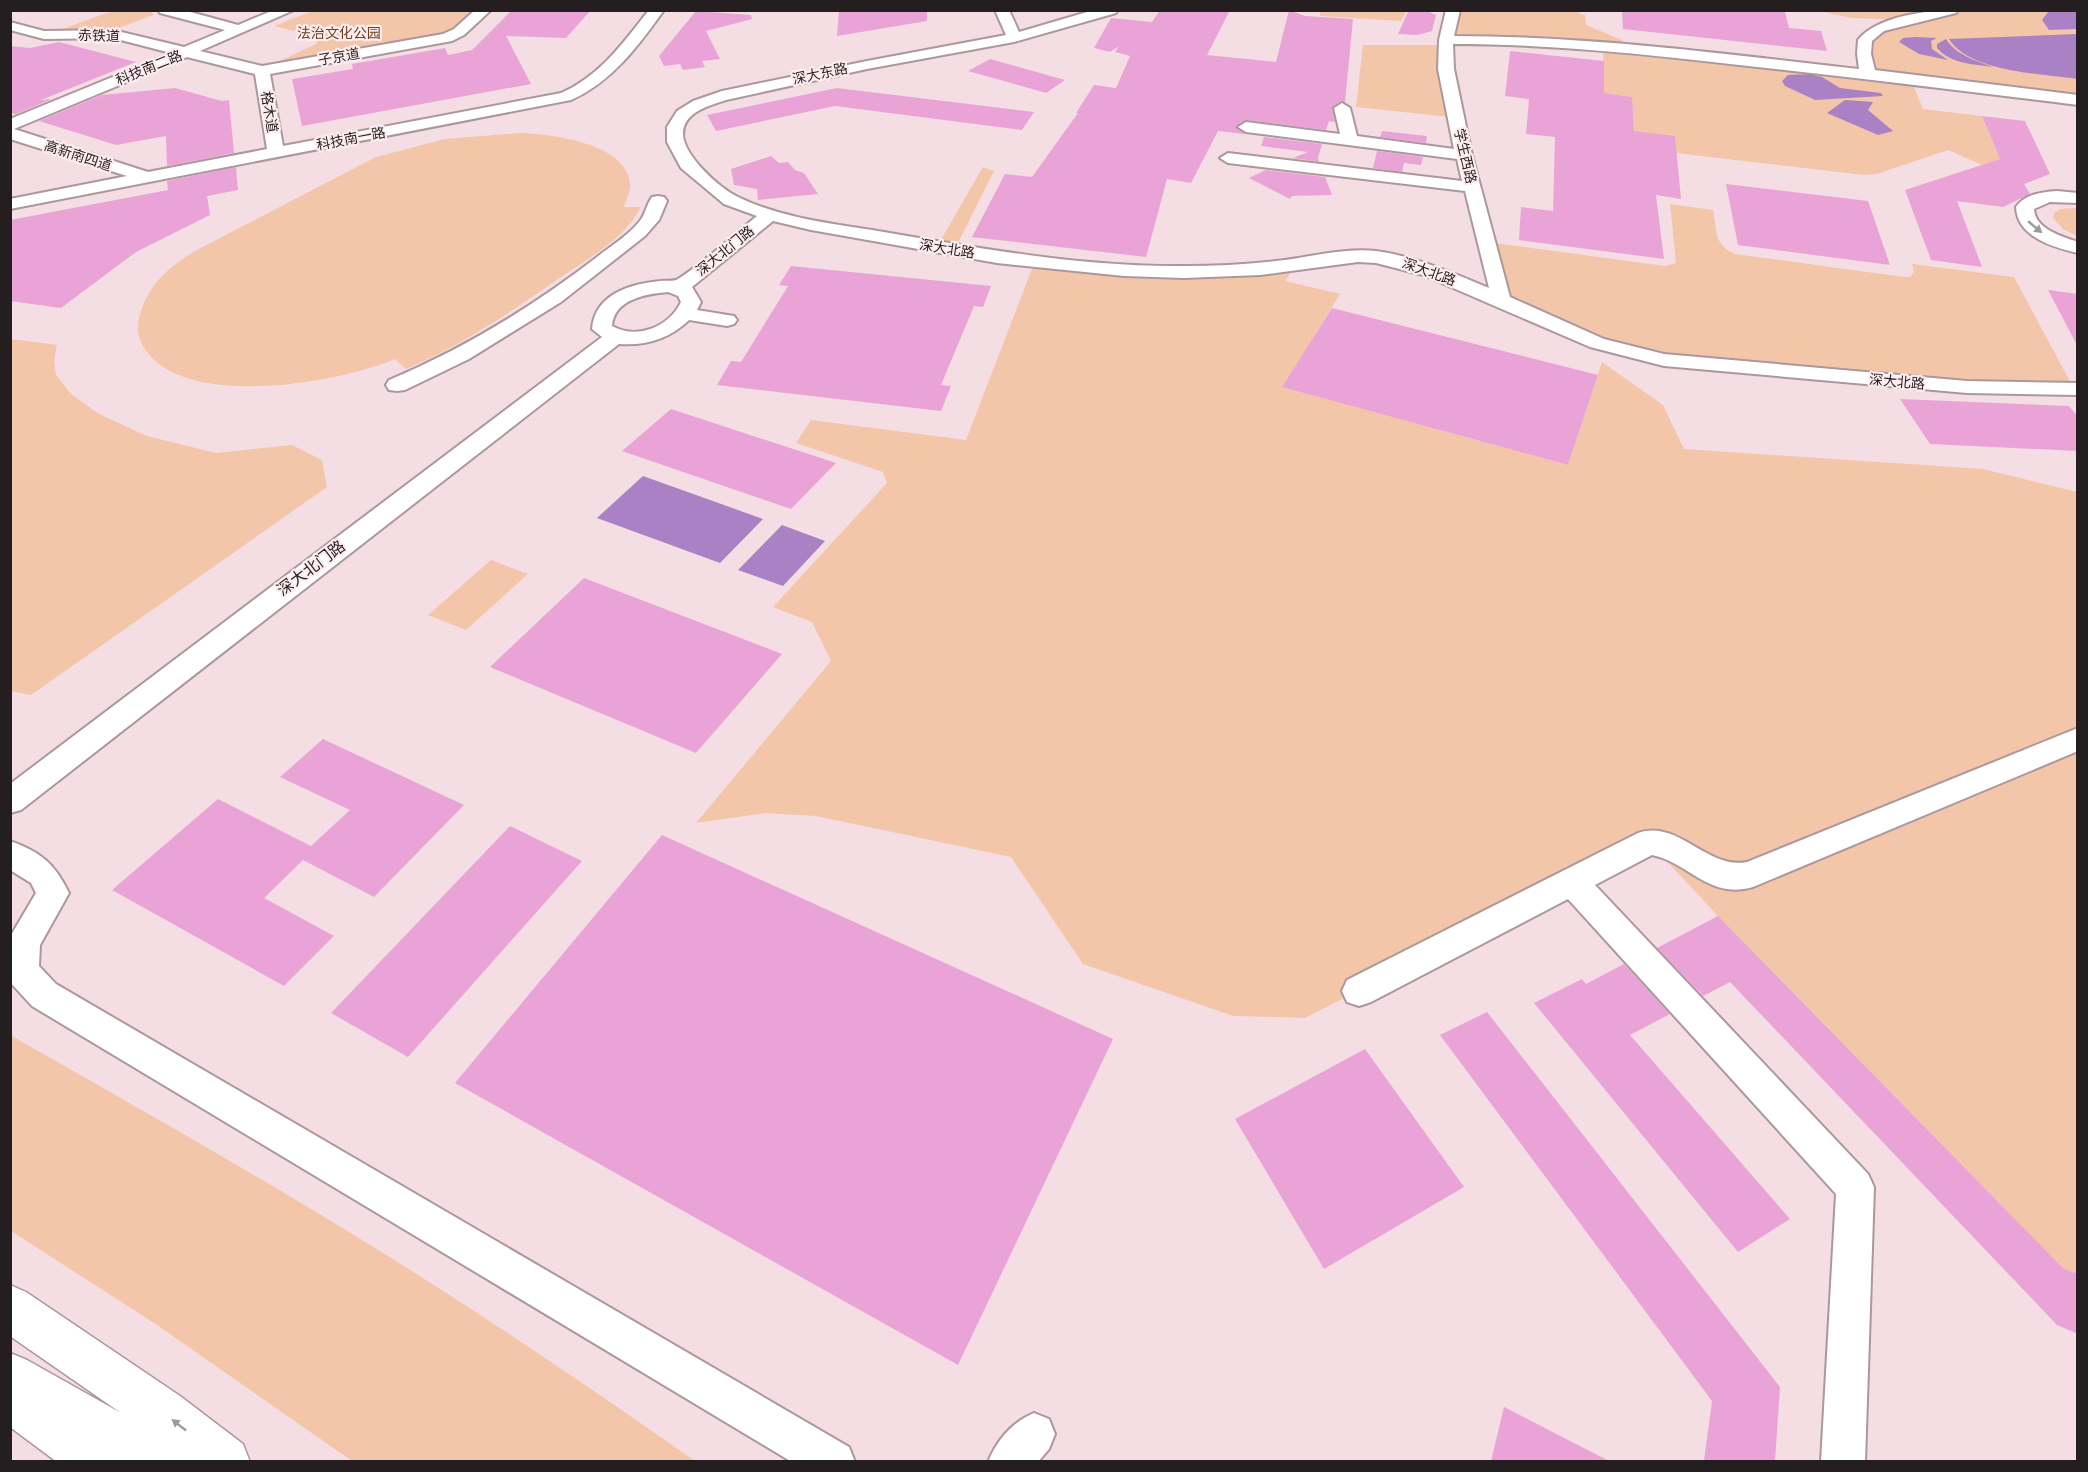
<svg xmlns="http://www.w3.org/2000/svg" width="2088" height="1472" font-family="Figtree,'Noto Sans SC',sans-serif">
<style>
.green{fill:#f3c6aa}
.water{fill:#a981c4}
.building{fill:#eaa3d7}
.lines{fill:none;stroke-linecap:round;stroke-linejoin:round}
.minor-casing{stroke:#ab979c;stroke-width:4}
.major-casing{stroke:#ab979c;stroke-width:3}
.minor{fill:#fff;fill-rule:evenodd}
.major{fill:#fff;fill-rule:evenodd}
.oneway{fill:#9d9a9b}
.labels{text-anchor:middle;dominant-baseline:central;stroke-width:4.5;stroke-linejoin:round;paint-order:stroke}
.far-park-label{font-size:14px;fill:#6f3f1d;stroke:#feedf0}
.far-street-label{font-size:14px;fill:#251e20;stroke:#feedf0}
.street-label{font-size:16px;fill:#251e20;stroke:#feedf0}
</style>
<rect width="100%" height="100%" fill="#f4dee3"/>
<!-- green -->
<path class="green" d="M 1326,10 L 1398,10 L 1406,12 L 1401,21 L 1320,16 L 1320,13 Z
M 112,11 L 152,11 L 153,15 L 119,28 L 60,30 Z
M 312,11 L 476,11 L 443,36 L 267,67 L 316,44 L 318,37 L 274,26 Z
M 1453,11 L 1580,11 L 1579,14 L 1585,15 L 1586,25 L 1622,40 L 1625,48 L 1868,74 L 1865,40 L 1906,20 L 1851,18 L 1820,11 L 2077,11 L 2077,100 L 1911,80 L 1923,109 L 1982,116 L 2000,159 L 1982,165 L 1948,150 L 1877,174 L 1864,175 L 1676,153 L 1634,131 L 1631,97 L 1604,93 L 1603,46 L 1446,40 Z
M 1363,45 L 1442,45 L 1450,117 L 1356,107 Z
M 520,133 C 550,134 629,143 630,185 C 630,193 626,200 624,207 L 641,207 C 624,240 587,259 558,279 C 508,314 462,345 406,369 L 395,359 C 337,383 203,406 153,359 C 142,348 135,334 139,318 C 148,284 167,269 195,251 L 376,157 L 445,139 Z
M 983,167 L 994,171 L 957,245 L 939,243 Z
M 1670,204 L 1713,210 C 1717,231 1714,245 1735,254 L 1904,277 L 1910,277 L 1914,272 L 1912,264 L 2014,277 L 2074,389 L 1967,387 L 1634,354 L 1501,300 L 1488,242 L 1665,266 L 1676,263 Z
M 2077,208 L 2078,208 L 2077,236 L 2063,229 L 2053,218 L 2054,213 L 2060,209 Z
M 1035,261 L 1124,270 L 1296,265 L 1285,281 L 1340,294 L 1283,387 L 1568,465 L 1602,362 L 1663,405 L 1684,449 L 1983,469 L 2077,492 L 2077,1274 L 2064,1269 L 1718,916 L 1649,842 L 1305,1018 L 1233,1016 L 1083,964 L 1011,857 L 816,816 L 765,813 L 696,823 L 831,661 L 812,622 L 773,607 L 887,483 L 883,472 L 796,443 L 811,420 L 966,440 Z
M 11,339 L 57,345 L 54,360 L 56,375 L 71,394 L 99,414 L 147,436 L 216,453 L 292,445 L 322,460 L 327,487 L 31,695 L 11,691 Z
M 491,560 L 528,574 L 466,630 L 428,615 Z
M 10,1035 C 130,1103 250,1171 367,1243 C 479,1312 588,1386 695,1461 L 352,1461 L 154,1323 L 11,1231 Z"/>
<!-- water -->
<path class="water" d="M 2059,11 L 2077,12 L 2077,29 L 2049,30 L 2042,20 L 2048,12 Z
M 2077,34 L 2077,79 C 2043,74 1969,72 1949,39 Z
M 1915,37 L 1937,38 L 1931,41 L 1932,49 L 1948,60 L 1919,54 L 1899,42 L 1903,38 Z
M 1946,39 C 1956,55 1976,61 1993,67 C 1973,64 1951,64 1937,48 L 1937,44 Z
M 1810,74 L 1822,77 L 1840,88 L 1881,93 L 1883,96 L 1815,100 L 1785,86 L 1782,81 L 1788,75 Z
M 1845,100 L 1873,102 L 1868,110 L 1893,131 L 1878,135 L 1827,113 Z
M 643,476 L 763,519 L 720,563 L 597,518 Z
M 782,525 L 825,541 L 783,586 L 738,570 Z"/>
<!-- building -->
<path class="building" d="M 512,10 L 591,10 L 566,38 L 506,36 L 531,84 L 302,126 L 292,79 L 353,69 L 352,64 L 445,48 L 448,55 L 472,50 Z
M 839,10 L 927,10 L 927,21 L 837,36 Z
M 1160,10 L 1230,10 L 1207,55 L 1276,62 L 1289,10 L 1305,16 L 1353,19 L 1345,102 L 1341,101 L 1332,107 L 1335,122 L 1329,121 L 1326,130 L 1246,120 L 1236,126 L 1245,134 L 1218,131 L 1191,183 L 1167,179 L 1146,257 L 972,237 L 1005,174 L 1032,177 L 1078,113 L 1076,113 L 1094,85 L 1116,88 L 1130,56 L 1115,52 L 1119,46 L 1110,52 L 1094,48 L 1111,18 L 1152,22 Z
M 1622,10 L 1785,12 L 1789,28 L 1821,31 L 1827,51 L 1623,29 Z
M 696,11 L 751,15 L 752,19 L 706,31 L 720,59 L 702,61 L 705,67 L 683,70 L 680,64 L 664,66 L 659,56 Z
M 1408,12 L 1429,12 L 1436,15 L 1432,31 L 1417,35 L 1398,34 Z
M 59,42 L 136,62 L 41,100 L 52,99 L 16,114 L 10,113 L 10,46 L 30,48 Z
M 1510,51 L 1604,61 L 1604,93 L 1632,97 L 1634,131 L 1675,136 L 1681,199 L 1656,195 L 1664,259 L 1519,240 L 1521,207 L 1553,211 L 1555,137 L 1526,134 L 1529,99 L 1505,96 Z
M 990,59 L 1065,80 L 1046,93 L 968,71 Z
M 175,88 L 222,101 L 229,100 L 234,153 L 167,166 L 166,136 L 116,145 L 39,121 L 102,95 Z
M 837,88 L 1034,112 L 1022,130 L 835,106 L 716,131 L 707,115 Z
M 1982,116 L 2025,121 L 2050,174 L 2024,184 L 2030,194 L 2003,207 L 1957,201 L 1982,267 L 1931,260 L 1905,190 L 2000,159 Z
M 1382,131 L 1427,136 L 1426,143 L 1380,137 Z
M 1264,137 L 1322,144 L 1318,158 L 1319,162 L 1293,158 L 1308,152 L 1261,146 Z
M 1377,151 L 1423,157 L 1421,165 L 1404,163 L 1402,172 L 1373,168 Z
M 771,156 L 779,163 L 788,162 L 795,170 L 804,173 L 818,194 L 758,200 L 757,189 L 734,185 L 731,169 Z
M 236,167 L 238,190 L 207,196 L 210,215 L 136,252 L 61,308 L 10,301 L 10,220 L 168,190 L 167,181 Z
M 1266,170 L 1325,177 L 1332,195 L 1292,196 L 1290,199 L 1249,178 Z
M 1726,184 L 1868,201 L 1890,265 L 1738,245 Z
M 791,266 L 991,286 L 983,307 L 974,306 L 941,385 L 951,386 L 941,411 L 717,385 L 731,361 L 741,362 L 788,286 L 779,285 Z
M 2048,290 L 2078,294 L 2078,347 Z
M 1332,308 L 1598,375 L 1568,465 L 1282,387 Z
M 1900,399 L 2069,406 L 2078,417 L 2078,451 L 1930,444 Z
M 671,409 L 836,463 L 791,509 L 622,451 Z
M 584,578 L 782,654 L 696,753 L 490,667 Z
M 323,739 L 464,805 L 374,897 L 303,860 L 264,898 L 334,936 L 284,986 L 112,890 L 218,799 L 311,846 L 350,810 L 280,777 Z
M 510,826 L 582,861 L 408,1057 L 331,1013 Z
M 662,835 L 1113,1039 L 958,1365 L 455,1083 Z
M 1718,916 L 2064,1269 L 2078,1274 L 2078,1334 L 2057,1325 L 1730,982 L 1703,996 L 1657,948 Z
M 1624,964 L 1670,1014 L 1630,1035 L 1790,1219 L 1738,1252 L 1534,1003 L 1582,979 L 1586,984 Z
M 1487,1012 L 1780,1387 L 1775,1461 L 1704,1461 L 1712,1401 L 1440,1035 Z
M 1365,1049 L 1464,1187 L 1324,1269 L 1235,1119 Z
M 1504,1407 L 1609,1461 L 1491,1461 Z"/>
<g class="lines">
<!-- minor casing -->
<g class="minor-casing">
<path id="minor" d="M 158,10 L 183,10 L 238,25 L 274,10 L 294,10 L 200,51 L 262,66 L 443,34 L 454,29 L 475,10 L 491,10 L 464,35 L 452,41 L 270,74 L 283,146 L 561,93 C 600,76 623,43 649,10 L 664,10 C 638,46 612,82 571,100 L 10,209 L 10,199 L 127,176 L 10,139 L 10,119 L 171,53 L 113,38 L 44,39 L 10,30 L 10,22 L 44,31 L 113,30 L 184,47 L 225,30 L 160,13 ZM 187,57 L 255,74 L 267,149 L 148,172 L 14,129 Z
M 995,10 L 1009,10 L 1019,32 L 1094,10 L 1118,10 L 1116,13 L 1014,42 L 867,69 L 726,100 C 709,106 683,112 683,134 C 683,155 719,188 738,197 C 783,219 836,224 884,232 C 983,249 1084,267 1184,266 C 1218,266 1252,264 1285,260 C 1314,256 1346,248 1376,251 C 1414,256 1453,273 1489,288 L 1465,191 L 1228,163 L 1220,158 L 1228,153 L 1462,181 L 1457,159 L 1246,132 L 1238,127 L 1246,122 L 1340,134 L 1334,108 L 1342,103 L 1350,108 L 1357,136 L 1454,149 L 1438,69 L 1439,40 L 1446,10 L 1460,10 L 1454,36 C 1590,36 1725,54 1859,69 L 1857,54 L 1858,40 C 1877,16 1928,10 1958,10 L 1956,13 L 1884,31 L 1872,41 L 1871,54 L 1875,70 L 2078,95 L 2078,105 C 1965,91 1852,77 1739,65 C 1643,54 1549,44 1453,44 L 1454,69 L 1472,155 L 1510,297 L 1604,339 L 1664,354 L 1967,381 L 2078,383 L 2078,395 L 1967,393 L 1664,366 L 1590,347 L 1423,275 L 1376,263 L 1358,262 L 1260,275 L 1184,278 L 1124,276 L 997,263 L 811,230 L 773,221 L 692,287 L 701,302 L 697,310 L 734,316 L 737,320 L 734,324 L 727,326 L 689,320 C 669,339 646,346 619,344 L 21,810 L 10,813 L 10,784 L 602,337 L 592,329 C 595,294 630,284 660,281 C 666,280 673,282 678,279 C 706,261 731,237 757,216 L 724,204 L 681,168 L 667,142 L 667,127 L 677,111 L 693,101 L 722,91 L 867,61 L 1006,35 ZM 668,292 L 678,296 L 681,302 C 669,327 637,340 612,326 C 614,299 646,294 668,292 Z
M 2057,191 L 2078,193 L 2078,203 L 2050,202 L 2034,209 C 2035,229 2061,236 2078,242 L 2078,253 C 2053,247 2017,237 2016,207 C 2025,194 2042,192 2057,191 Z
M 658,196 L 664,197 L 667,201 L 659,220 L 645,236 L 561,302 L 469,359 L 405,390 L 397,391 L 389,390 L 386,385 L 389,380 C 465,348 532,307 597,257 C 611,246 632,233 642,218 C 646,211 647,204 652,197 Z
M 2078,728 L 2078,751 L 1753,887 C 1709,900 1688,862 1652,855 L 1595,885 L 1868,1174 L 1874,1187 L 1865,1462 L 1821,1462 L 1836,1194 L 1568,899 L 1371,1002 L 1359,1006 L 1347,1002 L 1342,991 L 1347,980 L 1638,833 C 1679,819 1707,870 1747,862 Z
M 10,841 C 41,852 55,864 69,893 L 40,945 L 39,966 L 56,984 L 849,1447 L 855,1462 L 792,1462 L 32,1006 L 10,982 L 10,937 L 36,893 L 31,883 L 10,870 Z
M 1034,1413 L 1049,1419 L 1055,1434 L 1049,1449 L 1038,1462 L 988,1462 C 997,1440 1012,1422 1034,1413 Z"/>
</g>
<!-- major casing -->
<g class="major-casing">
<path id="major" d="M 10,1285 L 26,1292 L 180,1396 L 243,1444 L 250,1462 L 57,1462 L 10,1427 L 10,1353 L 27,1360 L 121,1413 L 10,1336 Z"/>
</g>
<!-- minor -->
<use href="#minor" class="minor"/>
<!-- major -->
<use href="#major" class="major"/>
</g>
<!-- one-way arrows -->
<defs><path id="oneway-solid" d="M-6-.8H1V-3.2L6.5 0L1 3.2V.8H-6Z" transform="scale(1.5)"/></defs>
<g class="oneway">
<use href="#oneway-solid" transform="translate(2035 227) rotate(40)"/>
<use href="#oneway-solid" transform="translate(179 1425) rotate(-142)"/>
</g>
<g class="labels">
<!-- far-park labels -->
<g class="far-park-label">
<text x="339" y="33">法治文化公园</text>
</g>
<!-- far-street labels -->
<g class="far-street-label">
<text transform="translate(99 36) rotate(2)">赤铁道</text>
<text transform="translate(339 57) rotate(-10)">子京道</text>
<text transform="translate(149 68) rotate(-22)">科技南二路</text>
<text transform="translate(820 74) rotate(-12)">深大东路</text>
<text transform="translate(269 112) rotate(81)">格木道</text>
<text transform="translate(351 139) rotate(-11)">科技南一路</text>
<text transform="translate(78 156) rotate(18)">高新南四道</text>
<text transform="translate(1465 156) rotate(77)">学生西路</text>
<text transform="translate(947 249) rotate(9)">深大北路</text>
<text transform="translate(725 251) rotate(-39)">深大北门路</text>
<text transform="translate(1429 272) rotate(20)">深大北路</text>
<text transform="translate(1897 382) rotate(5)">深大北路</text>
</g>
<!-- street labels -->
<g class="street-label">
<text transform="translate(311 568) rotate(-37)">深大北门路</text>
</g>
</g>
<!-- border -->
<rect width="2088" height="1472" fill="none" stroke="#251e20" stroke-width="24"/>
</svg>
